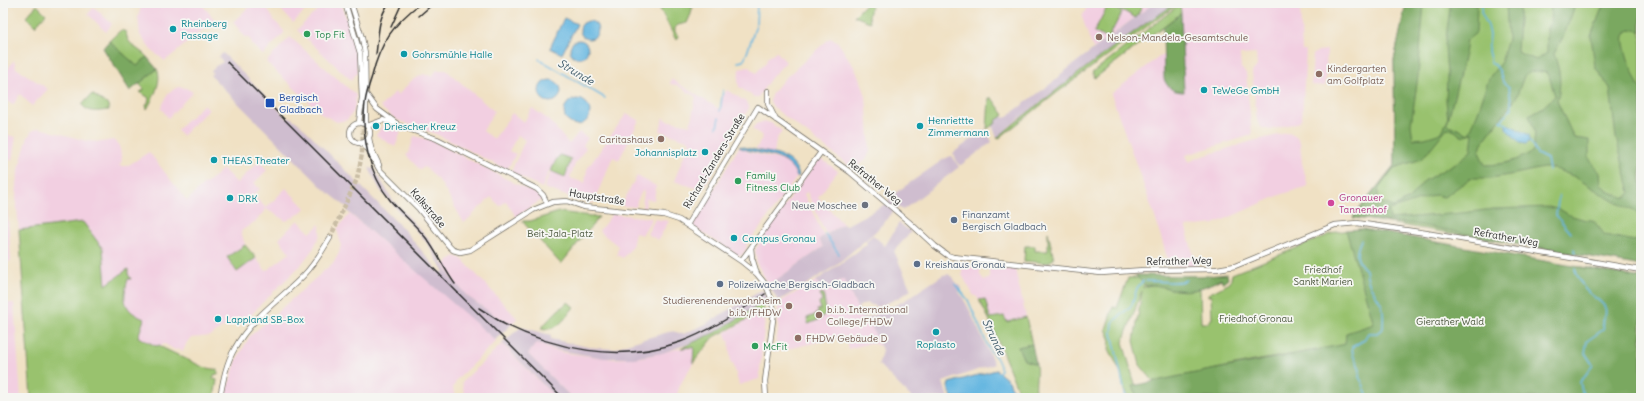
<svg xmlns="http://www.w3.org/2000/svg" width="1644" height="401" font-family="Delius,sans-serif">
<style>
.built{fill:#f2cfe1}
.industrial{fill:#cfbdcf}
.green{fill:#99c26e;stroke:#62764c;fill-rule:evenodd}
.forest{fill:#7aa861;stroke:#526a46;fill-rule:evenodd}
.water{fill:#66b7e1;stroke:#487186}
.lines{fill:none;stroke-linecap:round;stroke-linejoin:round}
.stream{stroke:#66b7e1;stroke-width:1.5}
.secondary-tunnel{stroke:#c9bda5;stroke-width:4.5;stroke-dasharray:4.5 2;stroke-linecap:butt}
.secondary-casing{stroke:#706b61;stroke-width:6}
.secondary{stroke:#fff;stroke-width:4.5}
.rail{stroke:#2b2b2b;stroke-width:1.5}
.culture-dot{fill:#0f9aa8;stroke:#f6f6f2;stroke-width:1.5}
.leisure-dot{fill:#2e9e5b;stroke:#f6f6f2;stroke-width:1.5}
.education-dot{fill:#8d6e63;stroke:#f6f6f2;stroke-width:1.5}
.transit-dot{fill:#1a4fb4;stroke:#f6f6f2;stroke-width:1.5}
.hotel-dot{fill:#d1479c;stroke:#f6f6f2;stroke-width:1.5}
.worship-dot{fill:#6b7280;stroke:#f6f6f2;stroke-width:1.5}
.service-dot{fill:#5c6f8a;stroke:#f6f6f2;stroke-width:1.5}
.labels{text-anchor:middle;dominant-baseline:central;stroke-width:3.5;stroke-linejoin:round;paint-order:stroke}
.culture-label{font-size:10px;fill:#0d838f;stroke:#f6f6f2;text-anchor:start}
.leisure-label{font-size:10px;fill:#27864d;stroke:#f6f6f2;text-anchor:start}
.education-label{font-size:10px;fill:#785e54;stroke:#f6f6f2;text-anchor:start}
.transit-label{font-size:10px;fill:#164399;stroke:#f6f6f2;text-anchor:start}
.street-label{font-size:10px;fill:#2b2b2b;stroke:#f6f6f2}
.hotel-label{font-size:10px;fill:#b23c85;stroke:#f6f6f2;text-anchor:start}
.worship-label{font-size:10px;fill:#5b616d;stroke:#f6f6f2;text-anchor:end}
.service-label{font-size:10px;fill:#4e5e75;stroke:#f6f6f2;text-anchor:start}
.park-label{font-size:10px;fill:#4c583f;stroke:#f6f6f2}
.water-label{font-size:11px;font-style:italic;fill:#405c6b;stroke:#f6f6f2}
</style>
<rect width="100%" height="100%" fill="#f6f6f2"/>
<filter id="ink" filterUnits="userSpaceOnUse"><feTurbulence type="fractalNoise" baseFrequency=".025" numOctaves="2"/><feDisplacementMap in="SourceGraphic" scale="8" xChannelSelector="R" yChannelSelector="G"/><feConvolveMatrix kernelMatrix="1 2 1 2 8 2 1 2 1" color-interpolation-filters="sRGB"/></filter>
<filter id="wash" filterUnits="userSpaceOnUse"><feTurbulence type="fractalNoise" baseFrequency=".012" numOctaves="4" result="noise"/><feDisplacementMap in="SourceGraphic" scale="16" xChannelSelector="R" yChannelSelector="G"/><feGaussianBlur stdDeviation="0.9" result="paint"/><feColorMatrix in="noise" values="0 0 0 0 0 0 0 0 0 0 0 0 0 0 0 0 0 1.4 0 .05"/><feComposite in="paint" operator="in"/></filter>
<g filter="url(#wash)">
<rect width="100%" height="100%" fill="#f0e1c4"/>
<!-- built -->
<path class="built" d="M 142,3 L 201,3 L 215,20 L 165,61 L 151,50 L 140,35 L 138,17 Z
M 253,3 L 264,3 L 274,20 L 284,31 L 284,33 L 263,55 L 251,44 L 252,42 L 247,36 L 246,38 L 233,22 Z
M 275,3 L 313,3 L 293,23 Z
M 325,3 L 340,3 L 347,20 L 357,56 L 357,73 L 351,80 L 297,30 Z
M 1079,3 L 1154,3 L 1093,49 L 1082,17 L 1087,7 Z
M 1182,3 L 1300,3 L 1302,51 L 1306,51 L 1302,117 L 1299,122 L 1270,130 L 1260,127 L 1257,120 L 1252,72 L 1257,66 L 1256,54 L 1240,55 L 1241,68 L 1246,73 L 1252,135 L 1186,155 L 1189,162 L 1197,158 L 1252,141 L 1287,133 L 1293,134 L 1297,137 L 1300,142 L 1302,163 L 1308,186 L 1280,195 L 1214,224 L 1186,227 L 1196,266 L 1171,266 L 1169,264 L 1155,217 L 1111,94 L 1163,54 L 1164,79 L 1184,92 L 1180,4 Z
M 94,7 L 112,24 L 106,32 L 88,14 Z
M 290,37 L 356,95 L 354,111 L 347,120 L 337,122 L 323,115 L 266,62 Z
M 830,38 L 837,41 L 853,65 L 861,81 L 866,96 L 870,151 L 867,158 L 855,168 L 852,168 L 774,108 L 770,102 L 771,95 L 783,80 Z
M 1327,50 L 1325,86 L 1311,85 L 1313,55 L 1318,51 Z
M 776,51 L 786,62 L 771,78 L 758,97 L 754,97 L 739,87 L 738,83 L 739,69 L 749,67 L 756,73 L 767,61 L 766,59 Z
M 14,60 L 16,68 L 48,89 L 32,106 L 20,94 L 13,105 L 3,99 L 3,76 Z
M 437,70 L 446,70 L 494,111 L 483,131 L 494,139 L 512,113 L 524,122 L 532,108 L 549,120 L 569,144 L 579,132 L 588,138 L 583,145 L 586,148 L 575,164 L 570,178 L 585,183 L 587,169 L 626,114 L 639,120 L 619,160 L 613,157 L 593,203 L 575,199 L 544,188 L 551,171 L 549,171 L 542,188 L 511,172 L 525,140 L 518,135 L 509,151 L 516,154 L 507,170 L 436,134 L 397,120 L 380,107 L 395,92 L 398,95 L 412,80 L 424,74 L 427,76 L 428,74 L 431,77 Z
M 671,79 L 719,109 L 723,93 L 717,127 L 723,95 L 727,90 L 746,102 L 749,108 L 702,190 L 674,181 L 690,141 L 660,131 L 663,117 L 666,120 L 690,125 L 696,97 L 677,85 L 670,84 Z
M 178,87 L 186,88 L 193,92 L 168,118 L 162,109 L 160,110 L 169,92 Z
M 204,104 L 209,109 L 182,136 L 177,130 Z
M 764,121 L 771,123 L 782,131 L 776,140 L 774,154 L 756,149 L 763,136 L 752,129 L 756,124 Z
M 384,124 L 401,132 L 395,147 L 376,135 Z
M 39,128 L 87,141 L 101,142 L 113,140 L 118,144 L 120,149 L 122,161 L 119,166 L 127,166 L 149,152 L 187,201 L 205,183 L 206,184 L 223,169 L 237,183 L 259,161 L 267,170 L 254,183 L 260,189 L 253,195 L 266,208 L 286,188 L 305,208 L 299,214 L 286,221 L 266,209 L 256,221 L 241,231 L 245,245 L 227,257 L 237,272 L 256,258 L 266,271 L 290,253 L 279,239 L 298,220 L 310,233 L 320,224 L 320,235 L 313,249 L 300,266 L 260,305 L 243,325 L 233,321 L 210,336 L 191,338 L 187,342 L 183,351 L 179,349 L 175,350 L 165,344 L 156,346 L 138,337 L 133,315 L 128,309 L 124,296 L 128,279 L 128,270 L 106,285 L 103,249 L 83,222 L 19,230 L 16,197 L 18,171 L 28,137 L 32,131 Z
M 3,134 L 16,137 L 12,160 L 3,158 Z
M 414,136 L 431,140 L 520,186 L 539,195 L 542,197 L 541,200 L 516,217 L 506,201 L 500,206 L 491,197 L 464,223 L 442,185 L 430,171 L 424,167 L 420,170 L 406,155 L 409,153 Z
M 739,147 L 749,152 L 785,161 L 794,169 L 797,177 L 757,232 L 747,243 L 746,249 L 742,255 L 739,256 L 692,226 Z
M 820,160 L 823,160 L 838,171 L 818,197 L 843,224 L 826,234 L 807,192 L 804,194 L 824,236 L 819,239 L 823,247 L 769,285 L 757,264 L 755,250 L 780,212 L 816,162 Z
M 637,176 L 656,186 L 654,200 L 646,199 L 645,209 L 642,208 L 644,192 L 642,191 L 637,201 L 636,207 L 623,206 L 622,204 Z
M 7,180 L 6,193 L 11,260 L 9,262 L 3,263 L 3,182 Z
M 350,214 L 495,338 L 496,341 L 457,379 L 453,388 L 455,398 L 226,398 L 228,386 L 237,359 L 250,336 L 334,262 L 339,253 L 341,244 L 337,229 Z
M 612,214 L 652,218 L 642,235 L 635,233 L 632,247 L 623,258 L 617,255 L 618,246 L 599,231 Z
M 655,219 L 669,221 L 658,240 L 647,234 Z
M 455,256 L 462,259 L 517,318 L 512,324 L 497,317 L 467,296 L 456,283 L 444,265 Z
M 974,267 L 980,267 L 980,275 L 984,280 L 989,279 L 989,267 L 1015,269 L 1026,317 L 1006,322 L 990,318 L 985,299 L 979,300 L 976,296 L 974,296 L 962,275 L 962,268 Z
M 844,279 L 863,321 L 868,318 L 880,346 L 870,343 L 848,349 L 845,336 L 774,352 L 778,332 L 778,303 L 816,281 L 822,289 Z
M 5,303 L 14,303 L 21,398 L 3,398 L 3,305 Z
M 754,316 L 765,319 L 759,379 L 739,385 L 733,363 L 731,363 L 729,344 L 730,342 L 727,340 L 725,333 Z
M 537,343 L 547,348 L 565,353 L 614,359 L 643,357 L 681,348 L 695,347 L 693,363 L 680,385 L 676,398 L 572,398 L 528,354 Z
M 502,344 L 556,398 L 465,398 L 462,382 Z"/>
<!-- industrial -->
<path class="industrial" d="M 1154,3 L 1176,3 L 1083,69 L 1012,124 L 997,138 L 992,125 L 995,123 L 995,121 L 1001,116 L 1005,118 L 1057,79 L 1061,74 Z
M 223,53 L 288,119 L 290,117 L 300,124 L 405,231 L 437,269 L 440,272 L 444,272 L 428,244 L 380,190 L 369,168 L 374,169 L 392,199 L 427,237 L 452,278 L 467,296 L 497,317 L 512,324 L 495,340 L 347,211 L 349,209 L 324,189 L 210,75 L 213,73 L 211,71 L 215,68 L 214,67 L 223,62 L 219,57 Z
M 986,129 L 992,142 L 961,165 L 959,165 L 953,153 Z
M 951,156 L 952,156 L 959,167 L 903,210 L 898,207 L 875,232 L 835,266 L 809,283 L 778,301 L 769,285 L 823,247 L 819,239 L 843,224 L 845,226 L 884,205 L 890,200 L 888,198 L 944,159 Z
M 899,223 L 911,232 L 894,251 L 911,290 L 898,298 L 878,307 L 866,303 L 858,307 L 861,315 L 867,318 L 904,301 L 943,275 L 948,274 L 952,277 L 961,288 L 958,290 L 968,307 L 994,364 L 943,382 L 948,398 L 912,398 L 878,364 L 879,363 L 882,350 L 868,319 L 863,321 L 844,279 L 822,289 L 816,281 L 858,251 L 867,244 L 866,241 L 873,235 L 885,246 Z
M 762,290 L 768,300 L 742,318 L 699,340 L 662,353 L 634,358 L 604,358 L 556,350 L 537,343 L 528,354 L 572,398 L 556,398 L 502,343 L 521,327 L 551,335 L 551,339 L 560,341 L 588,347 L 614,349 L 626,344 L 672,331 L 683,334 L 706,324 Z"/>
<!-- green -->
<path class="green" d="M 657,3 L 693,3 L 691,14 L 687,23 L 678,25 L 675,28 L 675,32 L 678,36 L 676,40 Z
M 867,3 L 872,3 L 869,16 L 870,22 L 854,16 Z
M 1109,3 L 1144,3 L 1136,18 Z
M 1176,3 L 1179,3 L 1058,92 L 998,139 L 997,138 C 1020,118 1043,101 1067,82 C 1102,55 1138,28 1176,3 Z
M 1407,3 L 1641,3 L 1641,265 L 1353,217 L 1395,164 L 1394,59 Z
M 1180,4 L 1181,13 L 1095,78 L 1092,73 Z
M 37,5 L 46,14 L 35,26 L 26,17 Z
M 1108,5 L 1122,12 L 1108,39 L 1094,32 Z
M 121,30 L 126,32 C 127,46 139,48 147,57 L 137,66 L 109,41 Z
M 157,69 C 163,80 153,99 147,109 L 146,105 L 148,103 L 149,98 L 140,92 L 144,90 L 144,89 L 139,84 Z
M 92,94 L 108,105 L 109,110 C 98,111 89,114 82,105 Z
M 989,98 L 992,98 L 1004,115 L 995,121 L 996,123 L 987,129 Z
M 560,155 L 571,159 L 565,177 L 551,171 L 556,160 Z
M 559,212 L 599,217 L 561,264 L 522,221 L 530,221 Z
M 83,222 L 103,249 L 106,285 L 128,269 L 128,274 L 131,279 L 128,279 C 122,300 123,310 144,319 L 138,337 L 156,346 L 160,345 L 163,348 L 203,367 L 218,370 L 218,375 L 215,374 L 213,378 L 217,380 L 214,398 L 31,398 L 19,230 Z
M 1359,229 L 1559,265 L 1582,267 L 1641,278 L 1641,398 L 1128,398 L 1126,391 L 1124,391 L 1121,373 L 1109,349 L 1110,338 L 1106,329 L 1113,307 L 1117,308 L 1128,278 L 1147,278 L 1143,288 C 1154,280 1166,289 1177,290 C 1185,291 1193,290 1200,289 L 1201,323 L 1209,323 L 1209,320 L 1212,319 L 1211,296 L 1208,296 L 1208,294 L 1230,283 L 1232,274 L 1336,232 ZM 1142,291 L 1134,341 L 1140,365 L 1154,382 L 1254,361 L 1345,345 L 1136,388 L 1123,342 Z
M 1048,232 L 1054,259 L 1047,263 L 1024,261 L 1025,246 L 1035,246 L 1035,251 L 1048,251 Z
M 245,245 L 256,258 L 237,272 L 227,257 Z
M 823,293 L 826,310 L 825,314 L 820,319 L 819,317 L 818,317 L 818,320 L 808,324 L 807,318 L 815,315 L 815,314 L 819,313 L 817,310 L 821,309 L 819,303 L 822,302 L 820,294 Z
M 985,299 L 990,318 L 1004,316 L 1007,322 L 1026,317 L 1032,344 L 1018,347 L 1024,360 L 1036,364 C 1038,376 1033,387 1038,398 L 1021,398 L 989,319 L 979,300 Z
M 568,302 L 574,307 C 565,318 557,333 541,328 L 557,311 Z
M 763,303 L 765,319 L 753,316 L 714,337 L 693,363 L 694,347 L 681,348 L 716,332 Z"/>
<!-- forest -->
<path class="forest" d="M 1406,3 L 1424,3 L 1418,76 L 1411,125 L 1413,139 L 1425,138 L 1441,133 L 1448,120 L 1446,100 L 1447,76 L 1445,45 L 1450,8 L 1450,3 L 1477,3 L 1476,33 L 1467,40 L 1465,54 L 1447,124 L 1469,134 L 1478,112 L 1489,78 L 1501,62 L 1508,39 L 1506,3 L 1520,3 L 1517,52 L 1536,60 L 1547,53 L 1547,27 L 1550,25 L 1551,3 L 1576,3 L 1564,35 L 1554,54 C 1560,71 1562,82 1557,101 L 1574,138 L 1589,140 L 1589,158 L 1600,173 L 1601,184 L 1609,192 L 1626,198 L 1630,192 L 1616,138 L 1610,88 L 1595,67 L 1591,36 L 1604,3 L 1641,3 L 1641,33 L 1635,29 L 1627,31 C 1626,33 1625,34 1624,36 C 1621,45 1636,82 1641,90 L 1641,218 L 1636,212 L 1613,201 L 1575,177 L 1553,168 L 1543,168 L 1515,174 L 1491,178 L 1471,178 L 1444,197 L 1435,195 L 1389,210 L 1390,219 L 1462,213 L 1493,209 L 1549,207 L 1561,210 L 1569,215 L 1586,220 L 1593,220 L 1605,235 L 1635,241 L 1641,234 L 1641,266 L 1413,224 L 1353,218 L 1395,165 L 1394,61 ZM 1537,71 L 1547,73 L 1549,76 L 1555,96 L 1542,108 L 1529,115 L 1535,133 L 1533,151 C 1515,162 1506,164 1485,165 L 1479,152 L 1482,143 L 1516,98 L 1524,76 L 1531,72 ZM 1447,128 L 1455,131 L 1461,136 L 1473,133 L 1471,151 L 1459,161 L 1424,181 L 1409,199 L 1394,207 L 1377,201 L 1379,188 L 1394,168 L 1422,159 Z
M 1181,13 L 1184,92 C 1174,92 1168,89 1164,79 L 1163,27 Z
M 109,41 L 137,66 L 147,57 L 157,69 L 130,91 L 103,48 Z
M 1363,229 L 1641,278 L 1641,398 L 1137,398 L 1133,386 C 1204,370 1275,359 1345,344 L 1346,333 L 1374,324 L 1346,230 Z
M 1227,274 L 1228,279 L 1223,283 L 1221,279 C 1207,286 1193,293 1177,290 C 1166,289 1157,283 1146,286 L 1135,275 L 1207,276 Z
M 1032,344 L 1036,364 L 1024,360 L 1018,347 Z"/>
<!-- water -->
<path class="water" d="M 564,18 L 577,24 L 562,54 L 550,48 Z
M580 30a9 9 0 1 1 18 0a9 9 0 1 1-18 0Z
M570 49a9 9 0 1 1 18 0a9 9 0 1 1-18 0Z
M539 91a11 11 0 1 1 22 0a11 11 0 1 1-22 0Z
M564 112a13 13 0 1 1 26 0a13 13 0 1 1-26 0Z
M 1506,125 L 1510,125 L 1529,135 L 1530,141 L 1526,144 L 1520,143 L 1506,128 Z
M 741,146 C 761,154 793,150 799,176 L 797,177 C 796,175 795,171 793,169 C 781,153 756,155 739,147 Z
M 996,370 L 1009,381 L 1016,398 L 952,398 L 948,387 L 949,383 Z"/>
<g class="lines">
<!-- stream -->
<path class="stream" d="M 1482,3 L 1481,12 L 1488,26 L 1490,35 L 1488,51 L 1491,62 L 1499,70 L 1503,82 L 1509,87 L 1512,108 L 1501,121 L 1508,125
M 539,59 L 605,98
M 738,62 L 743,61 L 747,53 L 756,25 L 757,3
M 720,111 L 723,90
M 717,127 L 719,118
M 1530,141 L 1537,154 L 1547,159 L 1549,170
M 1559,195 L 1556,215 L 1571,233
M 825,234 L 839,254
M 1361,240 C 1355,253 1355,260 1366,270 C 1367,287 1376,292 1382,306 C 1384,312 1383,322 1383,328 L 1377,333 L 1368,333 L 1364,340 L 1352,347 L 1353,355 L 1360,369 L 1359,377 L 1363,384 L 1368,398
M 1574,249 L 1575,254
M 1575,269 C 1577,276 1581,283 1585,289 C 1594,300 1614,304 1602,321 L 1604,329 L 1587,341 L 1585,353 L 1593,365 L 1580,382 L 1583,395 L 1579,398
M 1146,281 C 1158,280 1177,285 1186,280
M 955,284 L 968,300 L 990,351 C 996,355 999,362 1001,370 L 998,373
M 1126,398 L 1112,333 L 1113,322 L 1132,305 L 1137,288 L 1143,281"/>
</g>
</g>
<g filter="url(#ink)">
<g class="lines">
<!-- secondary-tunnel -->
<path class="secondary-tunnel" d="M 349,8 L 361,49
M 330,238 L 357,179 L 362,154 L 364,105"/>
<!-- secondary casing -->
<g class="secondary-casing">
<path id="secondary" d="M 345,3 L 360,53 L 362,98 L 359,123
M 351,3 L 362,38 L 365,53 L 366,125
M 768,91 L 768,104 L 776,120
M 366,94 L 377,109 L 396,123
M350 133a10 10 0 1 1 20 0a10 10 0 1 1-20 0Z
M 367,126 L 383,120 L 437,139 L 537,189 L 543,195 L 547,203
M 369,138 L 371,148 L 379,165
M 361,143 L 368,149 L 379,169 L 419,209 L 449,246 L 453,250 L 460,252 L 470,250 L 533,210 L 553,202 L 567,201 L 584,207 L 664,215 L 679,220 L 741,261 L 757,274 L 766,285 L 771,298 L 774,312 L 765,381 L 766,398
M 687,225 L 758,107 L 850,172 L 909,222 L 935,246 L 947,255 L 953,257 L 1101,273 L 1144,270 L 1217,269 L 1235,266 L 1335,225 L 1357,223 L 1426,233 L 1641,270
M 751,248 L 752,258 L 757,274
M 741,261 L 821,152
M 220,398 C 223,381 226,363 235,348 C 251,318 281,299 304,275 C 315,264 322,251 330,238"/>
</g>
<!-- secondary -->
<use href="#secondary" class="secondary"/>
<!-- rail -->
<path class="rail" d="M 421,3 C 394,23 380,43 372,76 C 369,85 366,94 365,103 C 361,136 369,174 390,200 C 401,213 415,224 426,238 C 437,252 444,269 455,284
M 419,16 L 434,3
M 391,27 L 402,3
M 376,54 C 379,34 377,20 389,3
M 227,62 L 563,398
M 479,308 L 504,324
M 500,322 C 555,350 620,363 680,342 C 710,331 738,313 765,294"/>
</g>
</g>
<!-- markers -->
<g class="culture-dot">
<circle cx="173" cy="29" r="4"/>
<circle cx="404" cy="54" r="4"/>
<circle cx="1204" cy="90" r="4"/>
<circle cx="376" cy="126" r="4"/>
<circle cx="920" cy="126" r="4"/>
<circle cx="705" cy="152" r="4"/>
<circle cx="214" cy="160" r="4"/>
<circle cx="230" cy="198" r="4"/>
<circle cx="734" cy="238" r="4"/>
<circle cx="218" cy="319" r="4"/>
<circle cx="936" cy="332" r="4"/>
</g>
<g class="leisure-dot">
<circle cx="307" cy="34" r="4"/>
<circle cx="738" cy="181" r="4"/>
<circle cx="755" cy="346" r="4"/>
</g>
<g class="education-dot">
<circle cx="1099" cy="37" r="4"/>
<circle cx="1319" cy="74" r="4"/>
<circle cx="661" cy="139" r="4"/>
<circle cx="789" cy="306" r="4"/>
<circle cx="819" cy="315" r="4"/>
<circle cx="798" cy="338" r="4"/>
</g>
<rect class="transit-dot" x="265" y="98" width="10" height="10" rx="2"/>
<circle class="hotel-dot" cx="1331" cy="203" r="4"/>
<circle class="worship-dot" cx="865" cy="205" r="4"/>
<g class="service-dot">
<circle cx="954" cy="220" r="4"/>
<circle cx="917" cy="264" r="4"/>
<circle cx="720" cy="284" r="4"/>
</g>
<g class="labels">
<!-- culture labels -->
<g class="culture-label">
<text x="181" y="23">Rheinberg<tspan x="181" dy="12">Passage</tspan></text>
<text x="412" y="54">Gohrsmühle Halle</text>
<text x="1212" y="90">TeWeGe GmbH</text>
<text x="928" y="120">Henriettte<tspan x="928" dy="12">Zimmermann</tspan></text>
<text x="384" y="126">Driescher Kreuz</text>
<text x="697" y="152" text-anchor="end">Johannisplatz</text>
<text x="222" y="160">THEAS Theater</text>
<text x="238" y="198">DRK</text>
<text x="742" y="238">Campus Gronau</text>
<text x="226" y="319">Lappland SB-Box</text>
<text x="936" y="344" text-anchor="middle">Roplasto</text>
</g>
<!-- leisure labels -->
<g class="leisure-label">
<text x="315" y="34">Top Fit</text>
<text x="746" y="175">Family<tspan x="746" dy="12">Fitness Club</tspan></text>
<text x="763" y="346">McFit</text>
</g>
<!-- education labels -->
<g class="education-label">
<text x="1107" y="37">Nelson-Mandela-Gesamtschule</text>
<text x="1327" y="68">Kindergarten<tspan x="1327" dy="12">am Golfplatz</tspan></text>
<text x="653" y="139" text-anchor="end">Caritashaus</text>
<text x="781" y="300" text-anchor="end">Studierenendenwohnheim<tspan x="781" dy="12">b.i.b./FHDW</tspan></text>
<text x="827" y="309">b.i.b. International<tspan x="827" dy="12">College/FHDW</tspan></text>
<text x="806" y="338">FHDW Gebäude D</text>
</g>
<!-- transit labels -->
<g class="transit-label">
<text x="279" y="97">Bergisch<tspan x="279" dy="12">Gladbach</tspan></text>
</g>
<!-- street labels -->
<g class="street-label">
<text transform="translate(714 161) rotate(-59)">Richard-Zanders-Straße</text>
<text transform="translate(875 182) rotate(39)">Refrather Weg</text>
<text transform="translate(597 197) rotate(9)">Hauptstraße</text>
<text transform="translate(428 208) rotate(49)">Kalkstraße</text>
<text transform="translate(1506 237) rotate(10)">Refrather Weg</text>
<text transform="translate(1179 261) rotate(-1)">Refrather Weg</text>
</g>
<!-- hotel labels -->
<g class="hotel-label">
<text x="1339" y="197">Gronauer<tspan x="1339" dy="12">Tannenhof</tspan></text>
</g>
<!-- worship labels -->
<g class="worship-label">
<text x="857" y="205">Neue Moschee</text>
</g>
<!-- service labels -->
<g class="service-label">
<text x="962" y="214">Finanzamt<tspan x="962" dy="12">Bergisch Gladbach</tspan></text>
<text x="925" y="264">Kreishaus Gronau</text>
<text x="728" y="284">Polizeiwache Bergisch-Gladbach</text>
</g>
<!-- park labels -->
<g class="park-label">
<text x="560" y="233">Beit-Jala-Platz</text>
<text x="1323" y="269">Friedhof<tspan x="1323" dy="12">Sankt Marien</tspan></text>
<text x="1256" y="318">Friedhof Gronau</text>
<text x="1450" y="321">Gierather Wald</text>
</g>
<!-- water labels -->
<g class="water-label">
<text transform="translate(576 72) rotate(31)">Strunde</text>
<text transform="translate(994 337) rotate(65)">Strunde</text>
</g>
</g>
<!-- margin -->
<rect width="1644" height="401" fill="none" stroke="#f6f6f2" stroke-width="16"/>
</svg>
